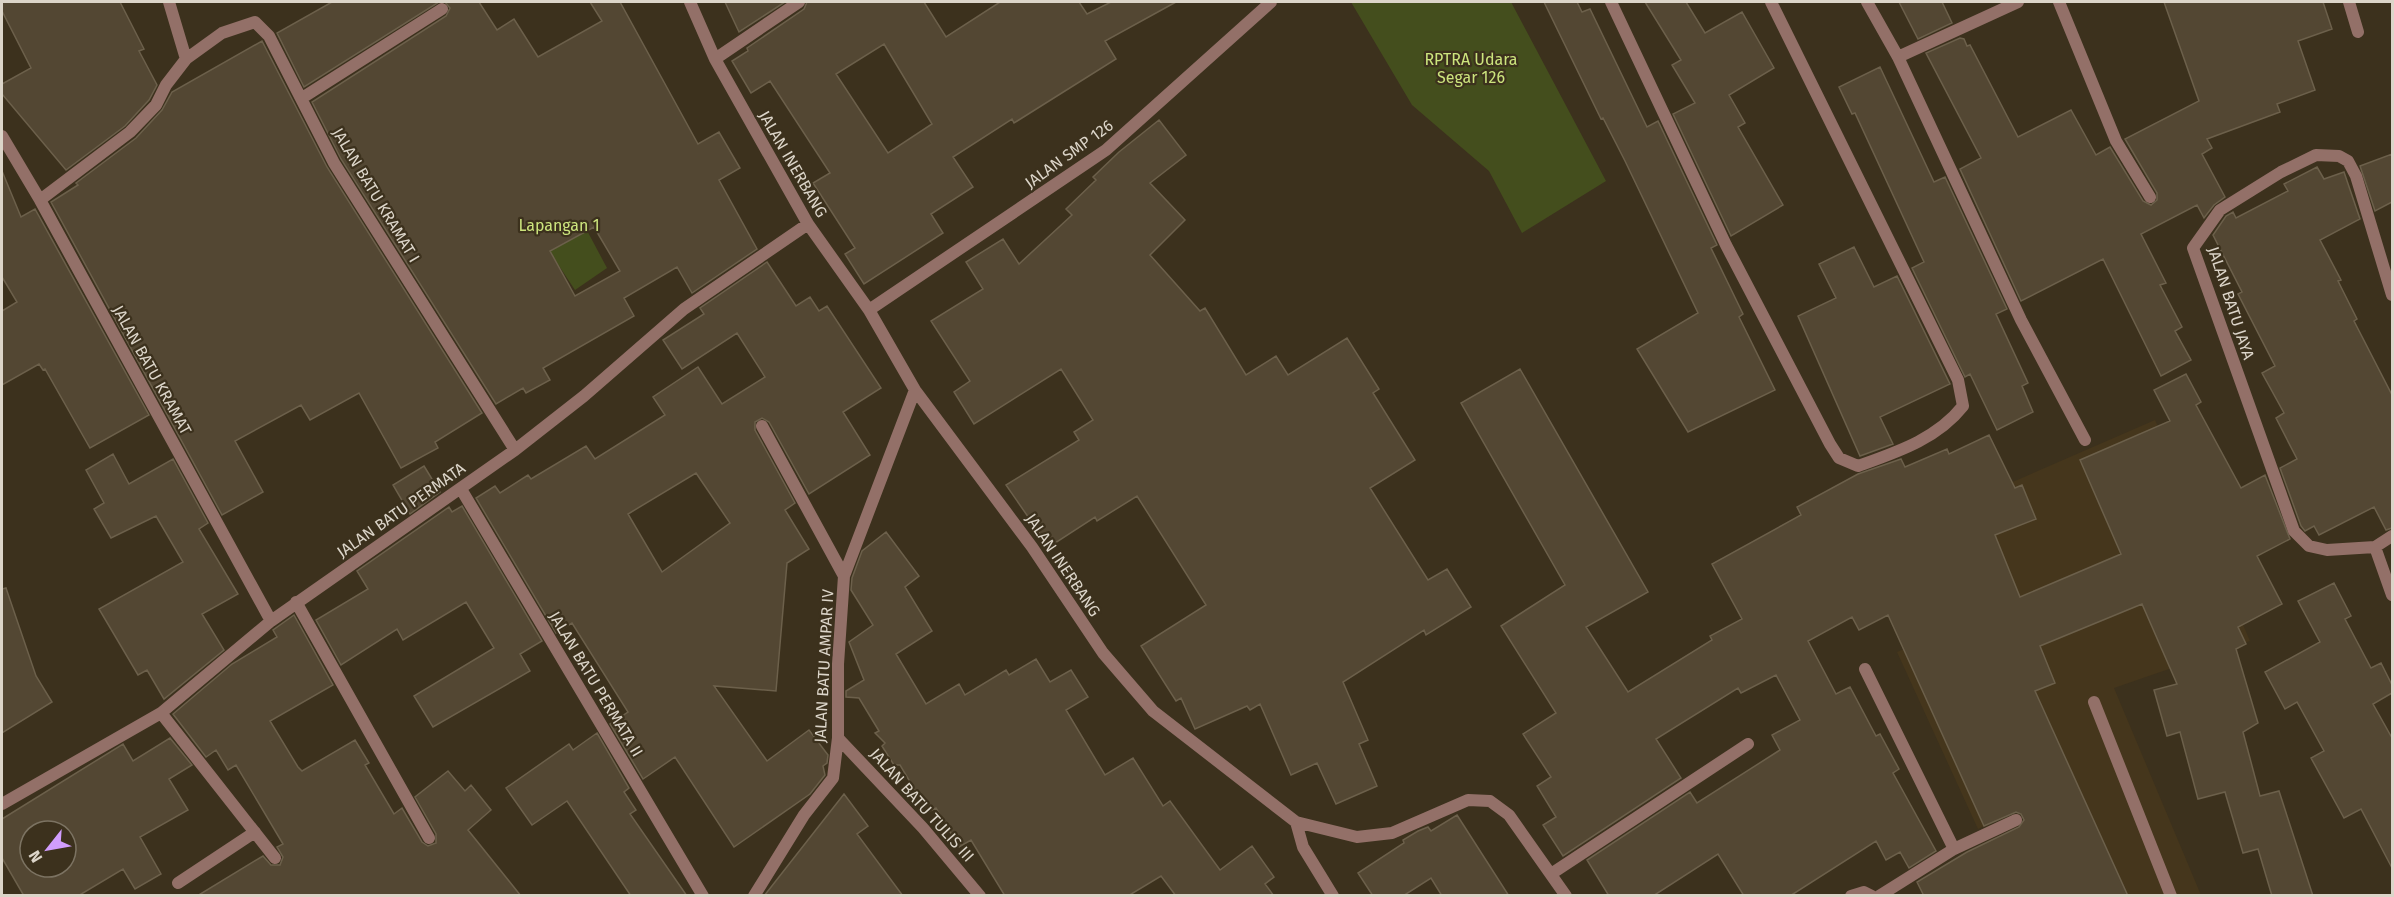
<svg xmlns="http://www.w3.org/2000/svg" width="2394" height="897" font-family="'Fira Sans',sans-serif">
<style>
.built{fill:#45361c}
.green{fill:#444e1d}
.building{fill:#534733;stroke:#6c604b;stroke-width:1.5;fill-rule:evenodd}
.lines{fill:none;stroke-linecap:round;stroke-linejoin:round}
.service{stroke:#937068;stroke-width:12}
.minor{stroke:#937068;stroke-width:12}
.labels{text-anchor:middle;dominant-baseline:central;stroke-width:4.5;stroke-linejoin:round;paint-order:stroke}
.park-label{font-size:16px;fill:#cce47d;stroke:#3c311d}
.street-label{font-size:16px;fill:#dcd5c9;stroke:#3c311d}
</style>
<rect width="100%" height="100%" fill="#3c311d"/>
<!-- built -->
<path class="built" d="M 2155,420 L 2250,641 L 2114,688 L 2201,895 L 2056,895 L 2019,810 L 1978,829 L 1897,652 L 1956,627 L 1962,504 Z"/>
<!-- green -->
<path class="green" d="M 1351,2 L 1511,2 L 1606,181 L 1522,233 L 1489,171 L 1412,105 Z
M 567,193 L 607,268 L 575,290 L 526,216 Z"/>
<!-- building -->
<path class="building" d="M 2,2 L 120,2 L 144,49 L 139,51 L 157,85 L 149,100 L 125,126 L 66,170 L 2,94 L 2,84 L 31,68 L 2,11 Z
M 332,2 L 439,2 L 304,87 L 277,33 Z
M 445,2 L 479,2 L 497,30 L 514,19 L 538,57 L 602,21 L 590,2 L 620,2 L 698,144 L 719,132 L 740,168 L 719,180 L 757,249 L 692,293 L 677,267 L 624,298 L 634,316 L 543,368 L 550,380 L 526,393 L 523,388 L 496,404 L 341,159 L 312,102 L 446,16 L 450,8 ZM 594,227 L 620,271 L 575,296 L 550,251 Z
M 725,2 L 785,2 L 739,32 Z
M 807,2 L 924,2 L 946,37 L 1000,2 L 1079,2 L 1087,14 L 1111,2 L 1176,2 L 1105,41 L 1116,59 L 1014,123 L 1012,119 L 953,157 L 973,187 L 931,214 L 943,233 L 864,284 L 845,254 L 855,248 L 813,183 L 830,173 L 770,81 L 751,93 L 732,61 L 748,51 L 747,48 L 804,9 ZM 884,44 L 932,124 L 888,153 L 836,74 Z
M 1544,2 L 1577,2 L 1582,12 L 1590,9 L 1647,127 L 1658,121 L 1717,245 L 1711,248 L 1743,314 L 1739,317 L 1775,390 L 1688,432 L 1637,349 L 1698,313 L 1625,161 L 1603,118 L 1601,119 Z
M 1645,2 L 1686,2 L 1705,33 L 1742,12 L 1774,68 L 1729,95 L 1745,123 L 1738,127 L 1783,205 L 1731,236 L 1673,114 L 1695,103 L 1672,65 L 1681,60 Z
M 1899,2 L 1942,2 L 1952,23 L 1918,39 Z
M 2164,2 L 2323,2 L 2332,29 L 2298,41 L 2315,90 L 2277,104 L 2280,112 L 2207,139 L 2212,148 L 2202,154 L 2225,197 L 2214,205 L 2204,218 L 2197,205 L 2141,234 L 2166,283 L 2160,285 L 2182,327 L 2175,331 L 2191,360 L 2161,376 L 2103,259 L 2021,301 L 1960,169 L 1981,158 L 1926,53 L 1960,38 L 1964,39 L 1967,46 L 1970,45 L 2018,137 L 2071,110 L 2096,155 L 2110,147 L 2143,201 L 2151,205 L 2157,200 L 2157,193 L 2125,139 L 2199,101 Z
M 262,41 L 327,167 L 482,413 L 435,442 L 438,448 L 401,468 L 359,393 L 310,420 L 301,405 L 235,441 L 263,492 L 222,515 L 51,202 L 78,185 L 76,183 L 136,138 L 162,110 L 172,92 Z
M 1880,67 L 1934,182 L 1945,177 L 2007,309 L 1996,314 L 2028,383 L 2022,386 L 2033,412 L 1997,430 L 1970,374 L 1965,377 L 1912,268 L 1924,262 L 1855,113 L 1852,114 L 1839,87 Z
M 1159,120 L 1186,155 L 1150,183 L 1185,220 L 1150,255 L 1200,311 L 1205,308 L 1246,375 L 1276,356 L 1288,375 L 1347,338 L 1379,389 L 1373,393 L 1415,460 L 1370,488 L 1428,580 L 1447,569 L 1471,607 L 1426,635 L 1424,630 L 1343,682 L 1368,740 L 1359,744 L 1377,786 L 1336,804 L 1317,763 L 1291,775 L 1260,704 L 1250,710 L 1247,706 L 1195,729 L 1181,698 L 1176,701 L 1141,646 L 1206,605 L 1137,496 L 1097,521 L 1095,517 L 1049,547 L 1006,485 L 1079,440 L 1074,432 L 1093,420 L 1061,369 L 974,424 L 954,392 L 970,381 L 931,321 L 983,289 L 966,262 L 1003,239 L 1019,264 L 1072,215 L 1066,209 L 1096,180 L 1093,177 L 1119,152 Z
M 2392,154 L 2392,202 L 2375,211 L 2360,166 Z
M 2317,167 L 2324,179 L 2344,172 L 2360,219 L 2320,240 L 2341,280 L 2338,281 L 2357,319 L 2354,321 L 2392,395 L 2392,528 L 2386,530 L 2374,507 L 2319,535 L 2314,526 L 2305,531 L 2301,526 L 2280,468 L 2297,459 L 2276,418 L 2284,413 L 2262,373 L 2275,366 L 2238,294 L 2242,292 L 2213,235 L 2226,216 L 2233,212 L 2236,218 L 2288,191 L 2284,184 Z
M 2,171 L 21,217 L 35,209 L 149,415 L 90,448 L 45,369 L 43,370 L 39,364 L 2,385 L 2,311 L 17,302 L 2,277 Z
M 1854,247 L 1874,287 L 1897,276 L 1950,384 L 1880,417 L 1893,444 L 1860,456 L 1798,316 L 1836,298 L 1819,264 Z
M 767,262 L 796,306 L 810,297 L 819,311 L 827,306 L 881,388 L 843,412 L 870,455 L 809,494 L 769,422 L 762,418 L 755,422 L 755,430 L 795,503 L 785,510 L 809,549 L 787,563 L 776,691 L 714,686 L 767,761 L 809,730 L 828,755 L 827,763 L 823,766 L 825,775 L 810,794 L 734,847 L 675,757 L 643,779 L 610,724 L 628,712 L 572,623 L 556,633 L 476,498 L 495,486 L 500,493 L 528,475 L 531,479 L 586,446 L 595,459 L 665,415 L 653,397 L 698,367 L 722,404 L 765,377 L 737,333 L 682,369 L 663,340 L 704,314 L 700,308 ZM 696,473 L 730,523 L 662,572 L 628,514 Z
M 1520,369 L 1648,592 L 1586,627 L 1628,692 L 1712,640 L 1710,636 L 1742,619 L 1712,564 L 1801,515 L 1797,507 L 1858,474 L 1901,459 L 1905,467 L 1947,449 L 1949,454 L 1989,435 L 2015,488 L 2022,485 L 2036,519 L 1995,535 L 2020,597 L 2121,554 L 2080,460 L 2170,421 L 2154,390 L 2186,374 L 2201,402 L 2196,405 L 2241,488 L 2265,475 L 2290,539 L 2257,556 L 2282,604 L 2238,627 L 2246,644 L 2236,649 L 2258,723 L 2243,732 L 2260,796 L 2279,791 L 2313,896 L 2272,896 L 2258,849 L 2243,853 L 2225,792 L 2198,799 L 2180,732 L 2167,736 L 2154,690 L 2177,684 L 2142,604 L 2040,646 L 2055,683 L 2035,691 L 2128,896 L 1924,896 L 1917,882 L 1967,852 L 2019,827 L 2024,820 L 2021,814 L 2016,812 L 1984,826 L 1888,615 L 1859,630 L 1852,617 L 1808,641 L 1836,694 L 1850,687 L 1876,736 L 1880,734 L 1899,769 L 1893,773 L 1936,851 L 1909,868 L 1900,852 L 1886,860 L 1876,841 L 1790,896 L 1744,896 L 1718,854 L 1653,896 L 1609,896 L 1587,860 L 1690,792 L 1697,803 L 1780,750 L 1772,735 L 1800,720 L 1776,675 L 1741,693 L 1738,688 L 1656,739 L 1681,778 L 1563,856 L 1543,825 L 1556,817 L 1537,786 L 1551,777 L 1523,734 L 1556,713 L 1501,626 L 1565,585 L 1461,403 Z
M 113,454 L 129,484 L 173,459 L 208,523 L 199,529 L 238,594 L 202,614 L 224,650 L 164,699 L 147,670 L 138,675 L 99,609 L 183,562 L 156,516 L 111,538 L 94,509 L 104,503 L 86,470 Z
M 424,466 L 440,492 L 410,514 L 393,485 Z
M 462,506 L 542,641 L 520,654 L 530,671 L 433,727 L 414,696 L 494,648 L 466,602 L 403,640 L 397,629 L 341,665 L 316,620 L 368,589 L 357,571 L 449,507 L 452,512 Z
M 886,532 L 919,576 L 905,587 L 932,631 L 896,654 L 926,704 L 959,684 L 965,695 L 1006,670 L 1009,675 L 1036,659 L 1050,682 L 1071,670 L 1088,697 L 1066,710 L 1105,775 L 1133,758 L 1163,806 L 1170,801 L 1220,870 L 1252,846 L 1274,877 L 1265,884 L 1274,896 L 1176,896 L 1161,876 L 1128,896 L 1005,896 L 971,840 L 959,847 L 936,808 L 928,812 L 900,765 L 894,765 L 882,746 L 885,743 L 875,733 L 879,731 L 859,698 L 846,697 L 846,691 L 864,680 L 849,642 L 873,625 L 851,590 L 852,578 L 862,551 Z
M 2334,583 L 2351,616 L 2345,619 L 2371,668 L 2381,663 L 2392,685 L 2392,693 L 2373,704 L 2392,738 L 2392,868 L 2361,809 L 2344,818 L 2311,758 L 2324,751 L 2297,702 L 2285,709 L 2265,672 L 2320,642 L 2298,601 Z
M 6,588 L 36,676 L 52,702 L 2,733 L 2,589 Z
M 294,615 L 333,685 L 270,721 L 298,767 L 302,771 L 355,740 L 369,763 L 365,765 L 394,814 L 402,808 L 422,842 L 428,846 L 436,843 L 436,834 L 415,797 L 448,771 L 465,791 L 471,785 L 491,810 L 468,830 L 521,896 L 197,896 L 263,856 L 271,865 L 280,865 L 283,857 L 277,847 L 283,844 L 236,765 L 228,770 L 216,750 L 206,757 L 173,714 L 232,664 L 277,637 L 273,630 Z
M 597,733 L 629,788 L 624,792 L 636,810 L 630,814 L 687,896 L 631,896 L 567,801 L 532,825 L 506,788 L 569,744 L 573,750 Z
M 170,738 L 192,765 L 169,779 L 188,810 L 140,837 L 161,874 L 135,889 L 123,869 L 78,896 L 24,896 L 2,858 L 2,819 L 123,744 L 133,761 ZM 30,831 L 66,831 L 66,867 L 30,867 Z
M 844,794 L 868,826 L 857,834 L 903,896 L 764,896 Z
M 1457,815 L 1509,896 L 1442,896 L 1431,878 L 1403,896 L 1373,896 L 1358,873 L 1404,843 L 1403,840 L 1418,831 L 1428,827 L 1431,831 Z"/>
<g class="lines">
<!-- service -->
<path class="service" d="M 2349,2 L 2358,32
M 2094,702 L 2171,896"/>
<!-- minor -->
<path class="minor" d="M 690,2 L 715,59 L 808,224 L 869,310 L 915,390 L 1032,547 L 1103,653 L 1153,711 L 1296,822 L 1357,837 L 1392,833 L 1468,800 L 1490,801 L 1509,815 L 1566,896
M 1611,2 L 1726,245 L 1830,444 L 1839,458 L 1858,466 C 1897,452 1937,439 1963,406 L 1958,380 L 1771,2
M 1867,2 L 1898,57 L 2021,320 L 2085,440
M 2059,2 L 2116,141 L 2150,197
M 1898,57 L 2018,2
M 186,59 L 222,33 L 255,22 L 269,36 L 334,163 L 515,450
M 715,59 L 799,2
M 302,98 L 442,9
M 2,136 L 40,200 L 271,621
M 40,200 L 130,132 L 156,105 L 166,85 L 186,59 L 169,2
M 869,310 L 1106,150 L 1271,2
M 762,426 L 844,576
M 461,489 L 703,896
M 2392,536 L 2375,547 L 2392,595
M 2375,547 L 2327,550 L 2309,546 L 2294,531 L 2193,248 L 2220,210 L 2281,172 L 2316,155 L 2339,156 L 2348,161 L 2356,176 L 2392,295
M 296,602 L 429,838
M 1865,669 L 1954,849
M 161,713 L 275,858
M 838,738 L 923,828 L 980,896
M 2,804 L 161,713 L 271,621 L 515,450 L 584,396 L 684,309 L 808,224
M 1296,822 L 1303,847 L 1333,896
M 1551,874 L 1748,744
M 178,883 L 255,832
M 754,896 L 804,815 L 833,778 L 838,738 L 838,664 L 844,576 L 915,390
M 1851,896 L 1864,892 L 1872,896
M 1879,896 L 1954,849 L 2016,820"/>
</g>
<g class="labels">
<!-- park labels -->
<g class="park-label">
<text x="1471" y="59">RPTRA Udara<tspan x="1471" dy="18">Segar 126</tspan></text>
<text x="559" y="225">Lapangan 1</text>
</g>
<!-- street labels -->
<g class="street-label">
<text transform="translate(1069 154) rotate(-36)">JALAN SMP 126</text>
<text transform="translate(793 164) rotate(60)">JALAN INERBANG</text>
<text transform="translate(376 195) rotate(59)">JALAN BATU KRAMAT I</text>
<text transform="translate(2231 303) rotate(72)">JALAN BATU JAYA</text>
<text transform="translate(152 370) rotate(61)">JALAN BATU KRAMAT</text>
<text transform="translate(401 510) rotate(-35)">JALAN BATU PERMATA</text>
<text transform="translate(1063 565) rotate(56)">JALAN INERBANG</text>
<text transform="translate(824 666) rotate(-87)">JALAN BATU AMPAR IV</text>
<text transform="translate(596 684) rotate(59)">JALAN BATU PERMATA II</text>
<text transform="translate(922 805) rotate(48)">JALAN BATU TULIS III</text>
</g>
</g>
<!-- border -->
<rect width="2394" height="897" fill="none" stroke="#dcd5c9" stroke-width="6"/>
<!-- north arrow -->
<g transform="translate(48 849) rotate(239)"><circle r="28" fill="#3c311d" stroke="#7c7362" stroke-width="1.5"/>
<path d="M0-4.5L10 22L0 15L-10 22Z" fill="#d19dfe"/>
<text y="-9" font-size="16" font-weight="bold" text-anchor="middle" fill="#dcd5c9">N</text>
</g>
</svg>
